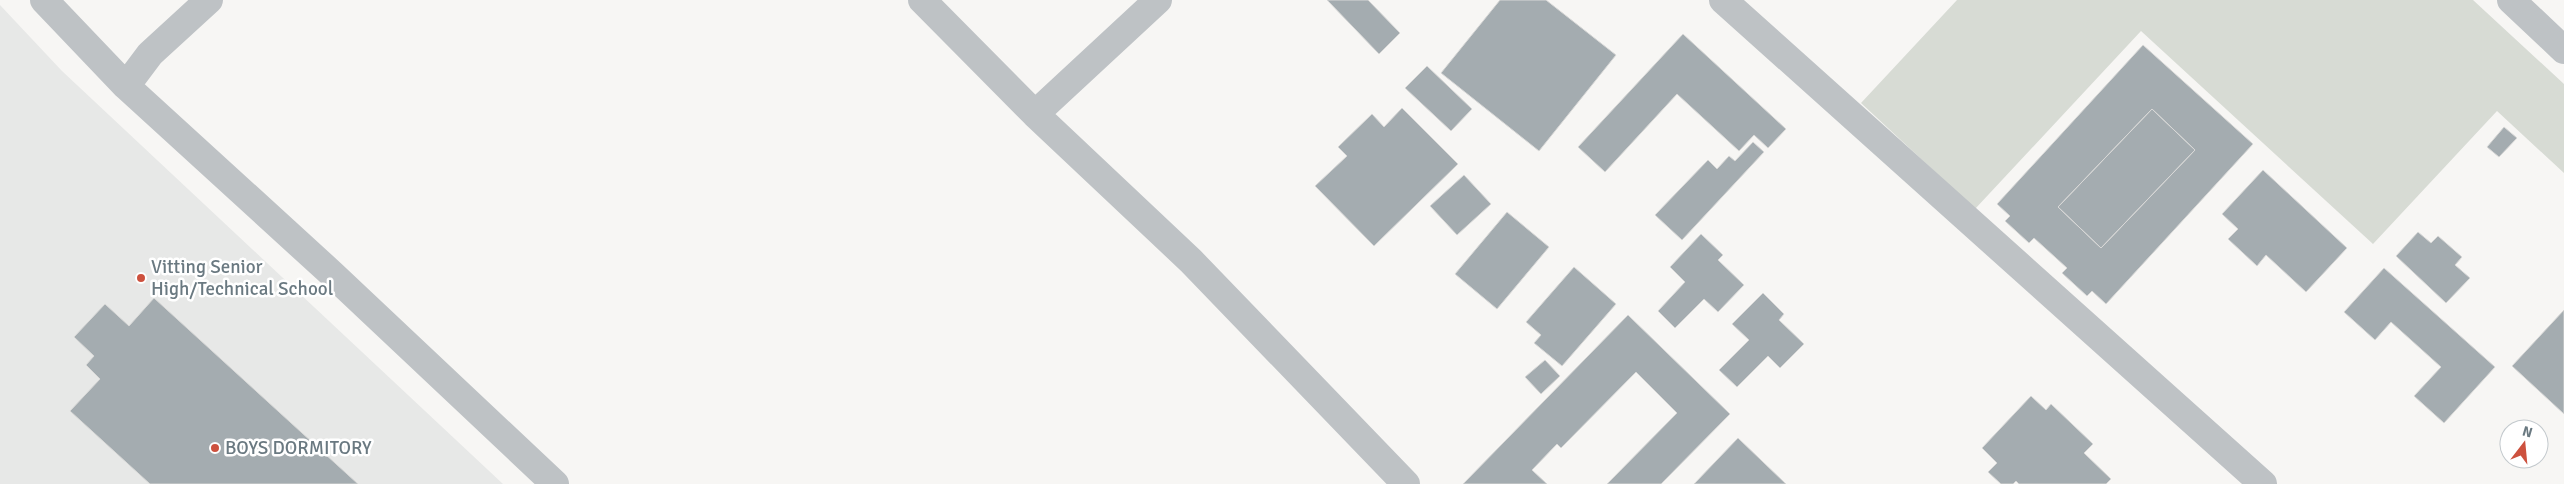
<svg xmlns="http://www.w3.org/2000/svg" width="2564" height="484" font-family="Signika,sans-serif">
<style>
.built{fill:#e7e8e7}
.green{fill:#d7dbd4}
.building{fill:#a4acb0;stroke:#d8d8d7;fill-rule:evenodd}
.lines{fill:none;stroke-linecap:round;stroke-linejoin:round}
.minor{stroke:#bec2c5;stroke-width:28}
.poi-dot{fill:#cd513e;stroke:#fff;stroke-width:2}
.labels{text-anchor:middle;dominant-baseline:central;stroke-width:5;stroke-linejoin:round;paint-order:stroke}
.poi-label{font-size:19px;fill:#6a7981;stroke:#fff;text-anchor:start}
</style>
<rect width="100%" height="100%" fill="#f7f6f4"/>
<!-- built -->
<path class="built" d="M 0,5 L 62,71 L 503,484 L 0,484 Z"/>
<!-- green -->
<path class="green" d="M 1957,0 L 2473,0 L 2564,84 L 2564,173 L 2497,111 L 2373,244 L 2141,31 L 1975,209 L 1861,103 Z"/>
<!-- building -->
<path class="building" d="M 1327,0 L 1368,0 L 1400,33 L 1379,54 Z
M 1500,0 L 1546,0 L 1616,55 L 1539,151 L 1441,73 Z
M 1683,34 L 1786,129 L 1768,148 L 1754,135 L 1739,151 L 1677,94 L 1605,172 L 1578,147 Z
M 2143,45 L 2253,144 L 2106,304 L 2092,291 L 2087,296 L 2062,273 L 2067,268 L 2034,238 L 2029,243 L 2005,221 L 2010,216 L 1997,204 ZM 2152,109 L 2195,150 L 2101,248 L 2058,207 Z
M 1427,66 L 1472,109 L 1451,131 L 1405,88 Z
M 1402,108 L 1458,164 L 1374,246 L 1315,186 L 1347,156 L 1338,147 L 1372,114 L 1384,127 Z
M 2152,109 L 2195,150 L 2101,248 L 2058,207 Z
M 2504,127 L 2517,138 L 2499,157 L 2487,147 Z
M 1753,142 L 1764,152 L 1682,240 L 1655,215 L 1708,160 L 1717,169 L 1729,156 L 1735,161 Z
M 2263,170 L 2347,248 L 2306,292 L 2266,255 L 2257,266 L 2228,239 L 2238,229 L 2222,214 Z
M 1464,175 L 1491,204 L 1457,235 L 1430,206 Z
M 1507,212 L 1549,247 L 1497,309 L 1455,274 Z
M 2418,232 L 2431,243 L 2438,236 L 2462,257 L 2455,265 L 2470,278 L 2446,303 L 2396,256 Z
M 1701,234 L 1723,255 L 1718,260 L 1744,285 L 1718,312 L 1704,299 L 1675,328 L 1658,311 L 1685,282 L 1670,267 Z
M 1574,267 L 1616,304 L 1562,366 L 1534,343 L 1541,335 L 1526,322 Z
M 2384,268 L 2495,367 L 2444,423 L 2414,396 L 2441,367 L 2391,322 L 2375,340 L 2344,312 Z
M 1763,293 L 1784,314 L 1779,320 L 1804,344 L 1780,368 L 1768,356 L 1737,387 L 1719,370 L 1749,340 L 1732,324 Z
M 154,298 L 358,484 L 150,484 L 70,411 L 100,379 L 86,365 L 94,356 L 74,337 L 105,304 L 129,326 Z
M 2564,310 L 2564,414 L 2512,366 Z
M 1628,315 L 1730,414 L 1661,484 L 1607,484 L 1677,413 L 1636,372 L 1561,448 L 1557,444 L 1532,470 L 1547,484 L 1463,484 Z
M 1545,360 L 1560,376 L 1541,394 L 1525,377 Z
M 2031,396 L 2046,410 L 2051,404 L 2093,444 L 2084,453 L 2111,479 L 2106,484 L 2019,484 L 2016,481 L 2013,484 L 2001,484 L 1988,472 L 1997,463 L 1982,448 Z
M 1738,438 L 1786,484 L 1694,484 Z"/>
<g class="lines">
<!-- minor -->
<path class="minor" d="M 44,0 L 126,86 L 332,274 L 555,484
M 922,0 L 1035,114 L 1191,261 L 1406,484
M 1723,0 L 2263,484
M 2511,0 L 2564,50
M 126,86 L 150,54 L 209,0
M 1035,114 L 1158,0"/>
</g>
<!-- markers -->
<g class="poi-dot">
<circle cx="141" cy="278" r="5"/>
<circle cx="215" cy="448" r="5"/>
</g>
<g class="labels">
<!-- poi labels -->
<g class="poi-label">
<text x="151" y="267">Vitting Senior<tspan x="151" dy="22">High/Technical School</tspan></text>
<text x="225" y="448">BOYS DORMITORY</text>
</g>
</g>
<!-- north arrow -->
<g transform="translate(2524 444) rotate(16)"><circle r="24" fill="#ffffff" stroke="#c3c9cd"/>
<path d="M0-4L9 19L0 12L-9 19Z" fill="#cd513e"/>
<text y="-8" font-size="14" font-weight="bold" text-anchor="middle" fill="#6a7981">N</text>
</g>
</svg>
